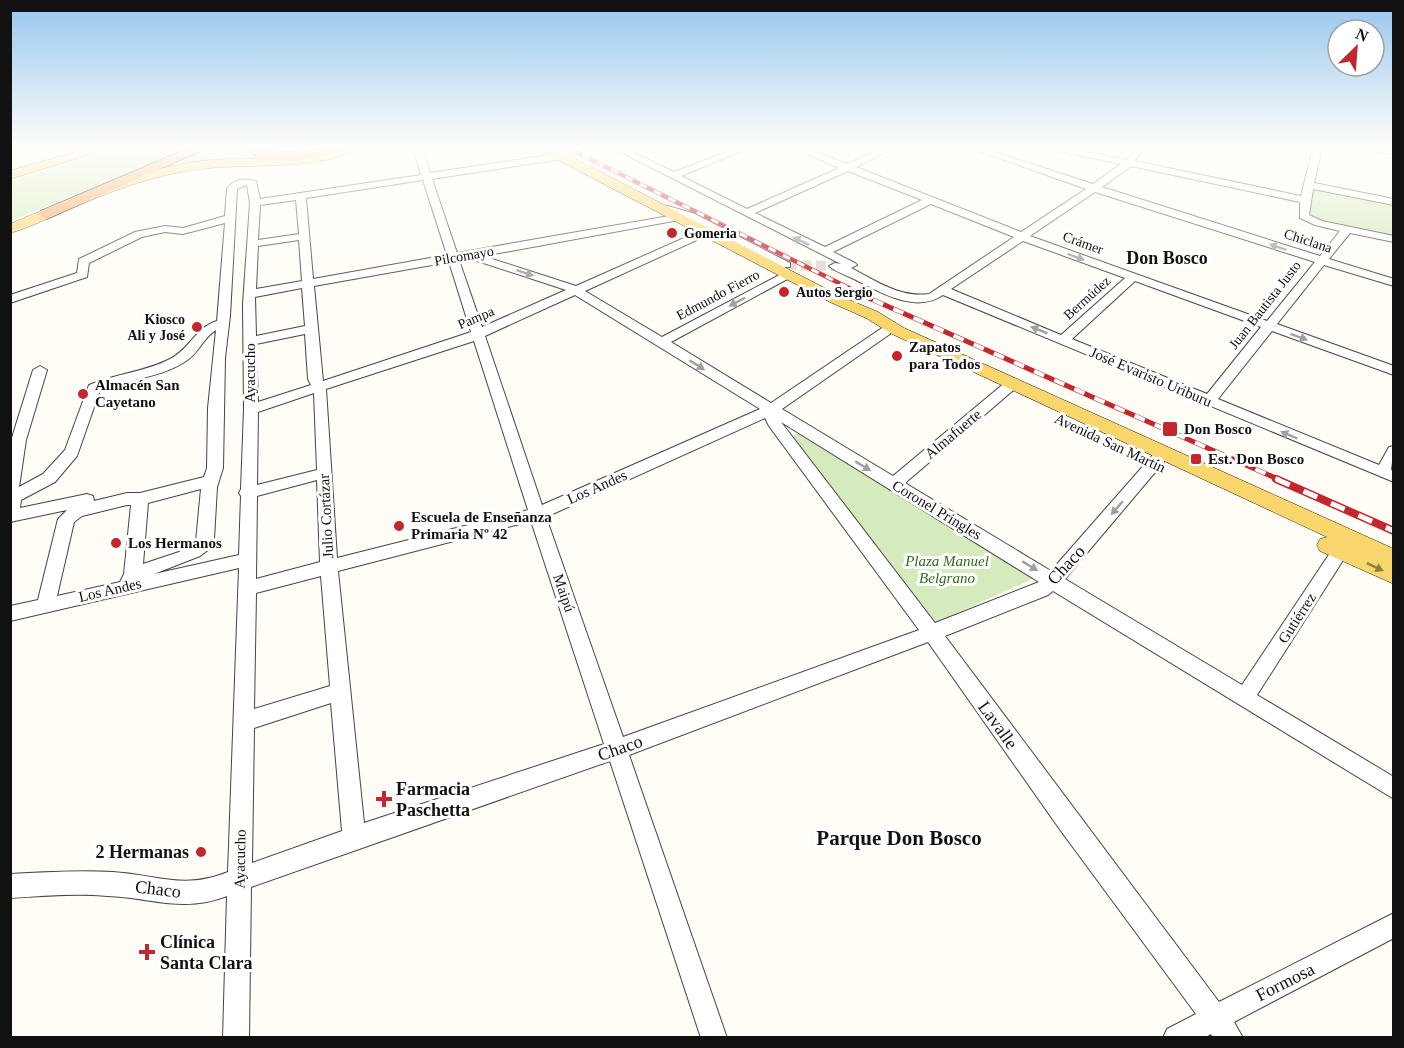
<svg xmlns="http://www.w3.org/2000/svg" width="1404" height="1048" font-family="'Times New Roman',serif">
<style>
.green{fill:#d5ebbd}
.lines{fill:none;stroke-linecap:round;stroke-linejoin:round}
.minor-tunnel{stroke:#dbdad3;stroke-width:10;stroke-dasharray:10 5;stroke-linecap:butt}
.minor-casing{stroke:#444;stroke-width:2}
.major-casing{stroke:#222;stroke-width:1}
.highway-casing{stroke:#222;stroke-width:2}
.minor{fill:#fff;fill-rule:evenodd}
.major{fill:#f9d66b;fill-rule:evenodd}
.highway{fill:#f5a25d;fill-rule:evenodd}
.rail-far2-casing{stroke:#c4262e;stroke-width:4.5}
.rail-far1-casing{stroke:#c4262e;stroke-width:5}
.rail-casing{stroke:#c4262e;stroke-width:8}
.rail-far2{stroke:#fff;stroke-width:3;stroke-dasharray:8;stroke-linecap:butt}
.rail-far1{stroke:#fff;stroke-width:4;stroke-dasharray:11;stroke-linecap:butt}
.rail{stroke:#fff;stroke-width:5;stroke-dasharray:15;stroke-linecap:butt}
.oneway{fill:#a0a0a0}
.oneway2{fill:#917d42}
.poi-dot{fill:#c4262e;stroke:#fff;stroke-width:2}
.labels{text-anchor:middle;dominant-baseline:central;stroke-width:6;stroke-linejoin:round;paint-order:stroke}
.far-poi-label{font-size:14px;font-weight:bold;fill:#111;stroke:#fff;text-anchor:start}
.far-street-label{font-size:14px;fill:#111;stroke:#fff}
.poi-label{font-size:15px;font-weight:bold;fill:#111;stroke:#fff;text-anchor:start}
.street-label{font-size:15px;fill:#111;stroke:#fff}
.park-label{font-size:15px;font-style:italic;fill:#2f6b1f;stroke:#fff}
.far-district-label{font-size:18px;font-weight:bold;fill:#111;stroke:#fff}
.near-street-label{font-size:18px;fill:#111;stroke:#fff}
.near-poi-label{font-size:18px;font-weight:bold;fill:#111;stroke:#fff;text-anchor:start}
.near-quarter-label{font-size:21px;font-weight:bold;fill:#111;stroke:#fff}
</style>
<rect width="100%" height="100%" fill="#fffdf5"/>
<!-- green -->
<path class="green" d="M 120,148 L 186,148 L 11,221 L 11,180 Z
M 204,148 L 247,148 L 256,153 L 328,151 L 345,148 L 327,154 L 231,160 L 133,178 Z
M 1309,185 L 1393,202 L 1393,239 L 1319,223 L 1304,213 Z
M 795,434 L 800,434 L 1039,576 L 935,623 L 791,437 Z"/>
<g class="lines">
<!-- minor-tunnel -->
<path class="minor-tunnel" d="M 786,265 L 835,266"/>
<!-- minor casing -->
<g class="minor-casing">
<path id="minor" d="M 413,148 L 422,148 L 430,173 L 562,153 L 567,156 L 562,159 L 432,179 L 457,253 L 675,215 L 664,211 L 664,207 L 668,206 L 695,214 L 790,263 L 790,267 L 782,267 L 710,230 L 710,234 L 585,291 L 662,337 L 785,272 L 793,272 L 793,276 L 671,342 L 771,403 L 882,328 L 890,328 L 892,331 L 890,334 L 782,409 L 893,476 L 1007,381 L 1017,381 L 1019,384 L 1017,387 L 905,483 L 1051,571 L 1158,449 L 1168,449 L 1171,453 L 1168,457 L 1065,579 L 1242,685 L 1342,535 L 1348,533 L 1354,535 L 1356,539 L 1354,543 L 1257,695 L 1394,777 L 1394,799 L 1053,591 L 1048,595 L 945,636 L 1219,1002 L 1394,913 L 1394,938 L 1234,1022 L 1243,1038 L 1213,1038 L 1211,1034 L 1204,1038 L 1163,1038 L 1167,1029 L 1196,1014 L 1061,831 L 928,642 L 629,755 L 727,1038 L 701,1038 L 610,761 L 251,887 L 249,1038 L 223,1038 L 227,896 C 184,913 152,898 108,896 C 76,893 43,896 10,898 L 10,874 C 45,872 79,870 113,872 C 158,875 184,890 228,872 L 239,568 L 10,621 L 10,606 L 38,600 L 58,519 L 67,510 L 10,522 L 10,444 L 33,370 L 40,366 L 47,370 L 26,440 L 19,487 L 43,474 L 65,450 L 89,385 C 115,374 145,372 170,359 C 190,349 196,327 217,321 L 225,223 L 183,234 L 165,232 L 142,237 L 89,263 L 87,277 L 10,303 L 10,295 L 77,273 L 79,259 L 135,232 L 165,226 L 183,228 L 225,216 L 227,189 C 234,179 245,178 256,181 L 260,199 L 421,175 ZM 423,180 L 447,255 L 313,279 L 306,198 ZM 247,185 L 250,203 L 243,304 L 244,409 L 241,489 L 239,493 L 241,496 L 239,555 L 154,574 L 200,556 L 208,550 L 214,539 L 217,487 L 223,468 L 225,358 L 230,316 L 237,189 ZM 296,200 L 299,234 L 258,240 L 260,205 ZM 684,217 L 709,230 L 702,230 L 576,286 L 483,256 L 679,220 ZM 299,240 L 302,281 L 256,289 L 258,246 ZM 468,258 L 566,290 L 482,327 L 459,260 ZM 449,262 L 471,332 L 323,381 L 314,286 ZM 302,288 L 305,326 L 256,336 L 255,297 ZM 575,295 L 760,409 L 542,505 L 485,336 ZM 216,330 L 208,408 L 207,468 L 204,477 L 140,493 L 127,493 L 94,501 L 93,496 L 87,494 L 20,508 L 21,500 L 55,482 L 77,456 L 100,390 C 128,379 161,378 186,361 C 199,353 203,338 216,330 ZM 305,334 L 308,379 L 311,385 L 258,402 L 256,344 ZM 474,341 L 528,510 L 337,558 L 326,389 ZM 314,393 L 317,470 L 257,485 L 258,412 ZM 765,418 L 769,426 L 919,630 L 623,737 L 546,517 ZM 781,422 L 1039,582 L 935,623 ZM 317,480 L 320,562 L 256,579 L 257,496 ZM 201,489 L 196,541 L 179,552 L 143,564 L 148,503 ZM 127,505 L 131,505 L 124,574 L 120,582 L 57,596 L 74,522 L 82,516 ZM 531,521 L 604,744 L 364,823 L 338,571 ZM 321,576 L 330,686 L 254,709 L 256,593 ZM 331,703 L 342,831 L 252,863 L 254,728 Z
M 613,148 L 625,148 L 674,172 L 737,148 L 749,148 L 681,176 L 747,209 L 839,168 L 794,148 L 806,148 L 847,164 L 884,148 L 895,148 L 856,167 L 1021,232 L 1086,189 L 970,148 L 982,148 L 1093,184 L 1121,164 L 1058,151 L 1054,148 L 1070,148 L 1127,160 L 1135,148 L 1143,148 L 1135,161 L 1301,196 L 1313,148 L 1322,148 L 1314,183 L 1394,199 L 1394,205 L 1313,189 L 1309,215 L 1322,221 L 1394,236 L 1394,242 L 1350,233 L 1329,259 L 1394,279 L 1394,286 L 1324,265 L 1277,324 L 1394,366 L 1394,375 L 1272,331 L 1218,399 L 1379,465 L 1389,447 L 1394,446 L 1391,470 L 1394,471 L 1394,482 L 943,295 C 915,314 880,292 854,279 C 846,275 836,272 829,266 L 835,263 L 841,264 ZM 1131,166 L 1300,202 L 1300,218 L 1315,225 L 1340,231 L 1320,256 L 1102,187 ZM 848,171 L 922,200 L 825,247 L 755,213 ZM 1095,192 L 1315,262 L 1267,321 L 1030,236 ZM 931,204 L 1014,237 L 929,294 C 900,298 876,281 851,268 L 857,265 L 855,263 L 833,252 ZM 1023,241 L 1125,278 L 1061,335 L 951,289 ZM 1135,281 L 1261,327 L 1207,394 L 1072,339 Z
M 1365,148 L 1394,149 L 1394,155 Z"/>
</g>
<!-- major casing -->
<g class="major-casing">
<path id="major" d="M 89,148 L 107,148 L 105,150 L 10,179 L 10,171 Z
M 338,148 L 355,148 C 331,170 244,164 211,168 C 160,172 112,191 66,210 C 48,218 29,228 10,233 L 10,224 C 69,199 129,173 193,162 C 241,155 291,163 338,148 Z
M 535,148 L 551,148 L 562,152 L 840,296 L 878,312 L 904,328 L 1394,549 L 1394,584 L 1320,551 L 1317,545 L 1320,539 L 1327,537 L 892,334 L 866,318 L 830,302 Z"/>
</g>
<!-- highway casing -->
<g class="highway-casing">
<path id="highway" d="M 189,148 L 207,148 L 51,217 L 46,219 L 38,214 L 41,211 Z
M 246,148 L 263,148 L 283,152 L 343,148 L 341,151 C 316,158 267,170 246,148 Z"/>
</g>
<!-- minor -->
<use href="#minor" class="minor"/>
<!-- major -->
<use href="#major" class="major"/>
<!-- highway -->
<use href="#highway" class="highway"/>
<!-- rail-far2 casing -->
<g class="rail-far2-casing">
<path id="rail-far2" d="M 568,148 L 857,292"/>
</g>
<!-- rail-far1 casing -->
<g class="rail-far1-casing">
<path id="rail-far1" d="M 853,291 L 1280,480"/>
</g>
<!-- rail casing -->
<g class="rail-casing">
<path id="rail" d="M 1276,479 L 1394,531"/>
</g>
<!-- rail-far2 -->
<use href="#rail-far2" class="rail-far2"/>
<!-- rail-far1 -->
<use href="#rail-far1" class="rail-far1"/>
<!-- rail -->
<use href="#rail" class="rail"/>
</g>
<!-- one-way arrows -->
<defs><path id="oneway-solid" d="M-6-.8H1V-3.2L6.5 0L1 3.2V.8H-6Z" transform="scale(1.5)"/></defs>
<g class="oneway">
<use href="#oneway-solid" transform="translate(801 241) rotate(-154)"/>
<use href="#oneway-solid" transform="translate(1278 247) rotate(-162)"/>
<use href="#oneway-solid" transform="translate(1076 257) rotate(20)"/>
<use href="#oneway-solid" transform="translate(525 273) rotate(18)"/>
<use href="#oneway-solid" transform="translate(737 302) rotate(152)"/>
<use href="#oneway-solid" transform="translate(1039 330) rotate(-158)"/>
<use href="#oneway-solid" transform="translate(1299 337) rotate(20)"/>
<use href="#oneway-solid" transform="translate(697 365) rotate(32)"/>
<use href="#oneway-solid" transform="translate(1289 435) rotate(-157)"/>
<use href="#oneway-solid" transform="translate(863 466) rotate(31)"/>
<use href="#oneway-solid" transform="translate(1117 508) rotate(131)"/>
<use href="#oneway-solid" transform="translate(1030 566) rotate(31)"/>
</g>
<use class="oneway2" href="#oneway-solid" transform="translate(1375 567) rotate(25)"/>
<!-- sky -->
<linearGradient id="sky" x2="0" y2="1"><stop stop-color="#95c6ee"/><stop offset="0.5" stop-color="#fffefa"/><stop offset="1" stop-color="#fffefa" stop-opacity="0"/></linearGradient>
<rect width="1404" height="294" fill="url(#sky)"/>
<!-- markers -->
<g class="poi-dot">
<circle cx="672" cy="233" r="6"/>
<circle cx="784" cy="292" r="6"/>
<circle cx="197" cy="327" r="6"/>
<circle cx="897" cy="356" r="6"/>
<circle cx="83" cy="394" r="6"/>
<rect x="1162" y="421" width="16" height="16" rx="3"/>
<rect x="1190" y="453" width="12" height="12" rx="3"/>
<circle cx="399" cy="526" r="6"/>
<circle cx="116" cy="543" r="6"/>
<path d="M381 790h6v6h6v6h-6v6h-6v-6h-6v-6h6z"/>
<circle cx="201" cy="852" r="6"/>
<path d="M144 943h6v6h6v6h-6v6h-6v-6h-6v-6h6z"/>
</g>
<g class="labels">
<!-- far-poi labels -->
<g class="far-poi-label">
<text x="684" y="233">Gomeria</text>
<text x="796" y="292">Autos Sergio</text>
<text x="185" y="319" text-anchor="end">Kiosco<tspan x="185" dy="16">Ali y José</tspan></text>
</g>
<!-- far-street labels -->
<g class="far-street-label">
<text transform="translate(1308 241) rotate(18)">Chiclana</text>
<text transform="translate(1083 243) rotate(20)">Crámer</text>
<text transform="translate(464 256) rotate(-10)">Pilcomayo</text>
<text transform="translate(718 295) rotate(-28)">Edmundo Fierro</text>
<text transform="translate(1087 298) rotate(-42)">Bermúdez</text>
<text transform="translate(1265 305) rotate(-52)">Juan Bautista Justo</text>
<text transform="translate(476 318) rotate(-23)">Pampa</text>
</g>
<!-- poi labels -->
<g class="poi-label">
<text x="909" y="347">Zapatos<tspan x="909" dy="17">para Todos</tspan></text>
<text x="95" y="385">Almacén San<tspan x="95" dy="17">Cayetano</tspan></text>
<text x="1184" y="429">Don Bosco</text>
<text x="1208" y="459">Est. Don Bosco</text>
<text x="411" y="517">Escuela de Enseñanza<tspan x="411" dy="17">Primaria Nº 42</tspan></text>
<text x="128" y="543">Los Hermanos</text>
</g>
<!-- street labels -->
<g class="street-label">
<text transform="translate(250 373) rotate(-90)">Ayacucho</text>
<text transform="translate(1151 377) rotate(23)">José Evaristo Uriburu</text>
<text transform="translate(953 434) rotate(-40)">Almafuerte</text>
<text transform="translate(1110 443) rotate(25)">Avenida San Martín</text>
<text transform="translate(597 487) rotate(-24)">Los Andes</text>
<text transform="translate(937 510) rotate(31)">Coronel Pringles</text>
<text transform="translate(326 516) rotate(-93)">Julio Cortázar</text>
<text transform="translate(110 590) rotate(-13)">Los Andes</text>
<text transform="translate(564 593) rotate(71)">Maipú</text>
<text transform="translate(1297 618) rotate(-57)">Gutiérrez</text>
<text transform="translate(240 859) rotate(-89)">Ayacucho</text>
</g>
<!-- park labels -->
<g class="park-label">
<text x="947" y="561">Plaza Manuel<tspan x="947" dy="17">Belgrano</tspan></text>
</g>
<!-- far-district labels -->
<g class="far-district-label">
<text x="1167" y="258">Don Bosco</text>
</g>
<!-- near-street labels -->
<g class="near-street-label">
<text transform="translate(1066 565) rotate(-47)">Chaco</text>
<text transform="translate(998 725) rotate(54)">Lavalle</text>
<text transform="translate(620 748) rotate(-19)">Chaco</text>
<text transform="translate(158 889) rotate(7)">Chaco</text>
<text transform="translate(1285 982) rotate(-27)">Formosa</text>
</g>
<!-- near-poi labels -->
<g class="near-poi-label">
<text x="396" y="789">Farmacia<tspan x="396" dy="21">Paschetta</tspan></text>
<text x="189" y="852" text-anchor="end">2 Hermanas</text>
<text x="160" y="942">Clínica<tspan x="160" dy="21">Santa Clara</tspan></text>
</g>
<!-- near-quarter labels -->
<g class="near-quarter-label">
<text x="899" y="838">Parque Don Bosco</text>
</g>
</g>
<!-- border -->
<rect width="1404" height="1048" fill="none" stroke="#111111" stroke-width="24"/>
<!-- north arrow -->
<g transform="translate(1356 48) rotate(25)"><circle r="28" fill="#ffffff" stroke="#a0a0a0" stroke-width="1.5"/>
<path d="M0-4.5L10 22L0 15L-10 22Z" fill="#c4262e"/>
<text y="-9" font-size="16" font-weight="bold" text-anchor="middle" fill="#111111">N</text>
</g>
</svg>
